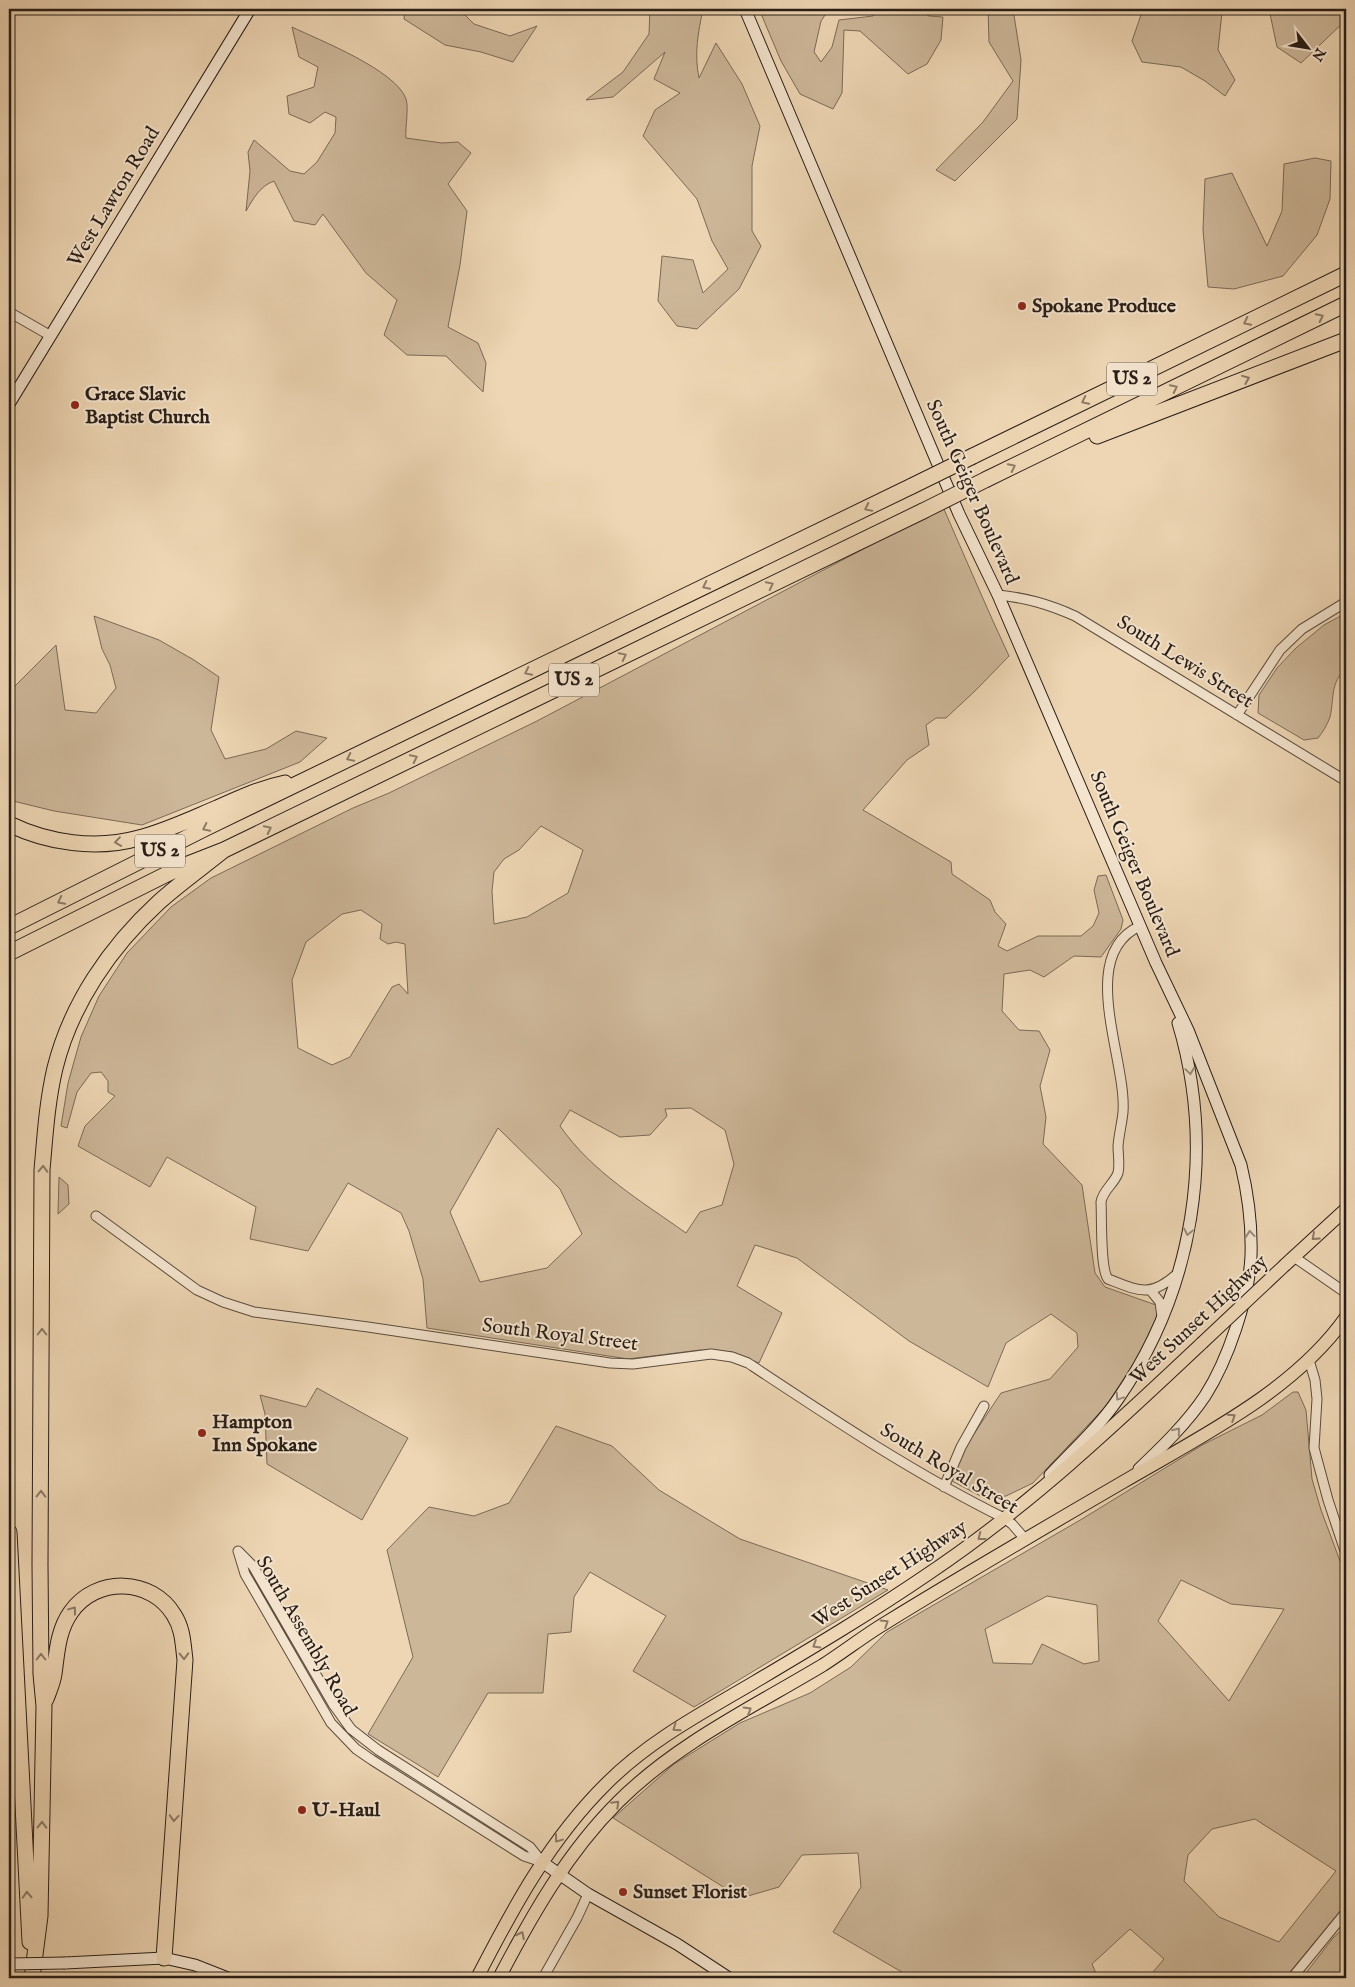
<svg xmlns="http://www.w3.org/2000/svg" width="1355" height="1987" font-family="'IM FELL English',serif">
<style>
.green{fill:#cdb799;stroke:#7b6a58;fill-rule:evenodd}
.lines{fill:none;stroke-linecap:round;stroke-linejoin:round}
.street-casing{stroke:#5a4c3e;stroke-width:11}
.secondary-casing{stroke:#291e17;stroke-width:13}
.primary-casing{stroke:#291e17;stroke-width:14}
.highway-casing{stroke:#291e17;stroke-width:17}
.street{stroke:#f4e4ce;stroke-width:9}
.secondary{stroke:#f4e4ce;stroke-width:11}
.primary{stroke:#eed6b4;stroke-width:12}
.highway{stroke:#eed6b4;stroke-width:15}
.secondary-bridge-casing{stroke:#291e17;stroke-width:13;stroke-linecap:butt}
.primary-bridge-casing{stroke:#291e17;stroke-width:14;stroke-linecap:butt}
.highway-bridge-casing{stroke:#291e17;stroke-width:17;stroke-linecap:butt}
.secondary-bridge{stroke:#f4e4ce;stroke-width:11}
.primary-bridge{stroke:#eed6b4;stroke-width:12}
.highway-bridge{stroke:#eed6b4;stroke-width:15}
.oneway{stroke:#8c7a66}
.oneway2{stroke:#998b7c}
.poi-dot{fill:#8f2418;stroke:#f4e4ce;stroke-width:2}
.labels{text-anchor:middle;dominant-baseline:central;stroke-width:4;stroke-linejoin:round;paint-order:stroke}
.shield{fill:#f4e4ce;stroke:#66594e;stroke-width:1}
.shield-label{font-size:19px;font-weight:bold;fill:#291e17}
.street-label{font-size:20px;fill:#291e17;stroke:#f4e4ce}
.poi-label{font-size:20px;font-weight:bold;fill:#291e17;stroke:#f4e4ce;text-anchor:start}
</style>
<rect width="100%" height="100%" fill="#eed6b4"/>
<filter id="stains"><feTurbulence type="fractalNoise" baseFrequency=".004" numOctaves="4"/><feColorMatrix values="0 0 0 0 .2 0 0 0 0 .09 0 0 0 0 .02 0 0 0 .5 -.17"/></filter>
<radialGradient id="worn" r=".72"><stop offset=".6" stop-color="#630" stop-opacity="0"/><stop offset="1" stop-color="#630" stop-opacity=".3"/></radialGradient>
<!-- green -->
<path class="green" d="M 405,9 L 459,9 L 474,24 L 510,36 L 537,26 L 513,62 L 481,52 L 445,45 L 404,19 Z
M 650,9 L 703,9 C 698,33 694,54 699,78 L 716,43 L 742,84 L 760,126 L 752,166 L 752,231 L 761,246 L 739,289 L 697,329 L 677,326 L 658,301 L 662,256 L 693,260 L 703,293 L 728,269 L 712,241 L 697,199 L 643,136 L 655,110 L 680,93 L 654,79 L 665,52 L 613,97 L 586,100 L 623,72 L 649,34 Z
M 759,9 L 829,9 L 821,21 L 814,52 L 821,62 L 832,47 L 839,20 L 873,16 L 877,9 L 917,9 L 929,16 L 943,17 L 941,40 L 927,64 L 908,74 L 860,31 L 844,30 L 842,93 L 833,109 L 800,94 L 781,61 Z
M 988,9 L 1013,9 L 1021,60 L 1017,119 L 955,181 L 936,170 L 983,122 L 1013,81 L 989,42 Z
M 1143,9 L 1220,9 L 1222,12 L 1218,50 L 1235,80 L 1225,96 L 1205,81 L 1181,67 L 1142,62 L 1132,41 Z
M 1269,9 L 1346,9 L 1346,20 L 1301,63 L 1277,47 Z
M 292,27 C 319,40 396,70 406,99 C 409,108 405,128 406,138 L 442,143 L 458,142 L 471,153 L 448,184 L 467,211 L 460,265 L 448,327 L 478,343 L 486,363 L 483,392 L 446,356 L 407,355 L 384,335 L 397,300 L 366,273 L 323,214 L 315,225 L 294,221 L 274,181 C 260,186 253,199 246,211 L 250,171 L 248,152 L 254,140 L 290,171 L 304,174 L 317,162 L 335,133 L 336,117 L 325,112 L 310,123 L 289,114 L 287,96 L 314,87 L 318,67 L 299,57 Z
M 1315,158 L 1331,161 L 1330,199 L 1317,235 L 1283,276 L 1234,289 L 1208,287 L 1203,230 L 1205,179 L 1232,173 L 1267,246 L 1282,211 L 1284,164 Z
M 943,507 C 965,557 986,607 1009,656 L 976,690 L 946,718 L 936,718 L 926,725 L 929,745 L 907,760 L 863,810 L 951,862 L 952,874 L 990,900 L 995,912 L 1006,924 L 998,946 L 1007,951 L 1038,936 L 1081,936 L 1093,926 L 1099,913 L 1094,890 L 1098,876 L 1106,875 L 1123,920 L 1121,929 L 1101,957 L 1074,956 L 1044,977 L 1030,970 L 1004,974 L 1002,1011 L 1019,1030 L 1039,1031 L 1050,1050 L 1040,1086 L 1046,1117 L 1043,1144 L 1082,1185 L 1095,1273 L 1105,1287 L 1156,1305 L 1159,1313 L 1137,1358 L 1106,1406 L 1033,1483 L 1006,1496 L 986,1499 L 952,1481 L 964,1449 L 1001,1393 L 1050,1379 L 1078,1347 L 1077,1333 L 1051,1314 L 1006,1343 L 988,1387 L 909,1341 L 797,1258 L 755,1245 L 737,1286 L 782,1313 L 759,1363 L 732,1352 L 700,1350 L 628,1359 L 427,1328 L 423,1279 L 409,1231 L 401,1213 L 348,1183 L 308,1251 L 250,1239 L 256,1207 L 167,1157 L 150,1187 L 78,1146 L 85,1126 L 115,1096 L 108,1092 L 108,1081 L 101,1072 L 91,1073 L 77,1092 L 67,1128 L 61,1126 L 68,1083 L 81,1037 L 99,996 L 127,953 L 171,907 L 211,878 L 353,808 L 389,793 L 537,721 ZM 541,826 L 583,850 L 568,893 L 527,917 L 494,924 L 492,891 L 494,872 L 504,859 L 519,850 ZM 361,910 L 382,924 L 380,939 L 388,944 L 396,942 L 405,944 L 408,994 L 399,984 L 392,987 L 350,1057 L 332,1065 L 298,1048 L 292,980 L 306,942 L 342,914 ZM 691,1108 L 725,1130 L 734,1164 L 722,1205 L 700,1212 L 686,1233 C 641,1201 592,1172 560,1126 L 570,1110 L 620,1137 L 650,1135 L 667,1116 L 665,1109 ZM 498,1128 L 560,1189 L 582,1234 L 547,1268 L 480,1282 L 450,1212 Z
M 1346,613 L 1346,670 C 1330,680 1334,702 1330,717 C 1327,725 1323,732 1318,738 L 1304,740 L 1258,713 L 1259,695 L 1277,668 L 1296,648 L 1324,625 Z
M 94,616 L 159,640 L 194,660 L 219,677 L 211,730 L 225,759 L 266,749 L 296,731 L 327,738 L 300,762 L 142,825 L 54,811 L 9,800 L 9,692 L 56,645 L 65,710 L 96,713 L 116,688 L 110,665 L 102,649 Z
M 59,1177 L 68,1185 L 69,1204 L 58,1214 Z
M 317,1388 L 408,1438 L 362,1520 L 267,1464 L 265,1414 L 260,1395 L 306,1407 Z
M 1293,1392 L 1298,1392 L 1306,1410 L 1312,1479 L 1321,1510 L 1346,1577 L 1346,1904 L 1285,1978 L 1148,1978 L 1164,1959 L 1130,1929 L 1092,1964 L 1098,1978 L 912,1978 L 833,1932 L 861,1887 L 858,1853 L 802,1855 L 779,1887 L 741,1898 L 613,1818 L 674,1764 L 740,1723 L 810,1693 L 851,1667 L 887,1632 L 1082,1519 L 1204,1444 L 1262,1415 ZM 1181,1580 L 1231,1604 L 1284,1609 L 1229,1701 L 1158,1621 ZM 1047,1596 L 1097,1605 L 1099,1661 L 1084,1664 L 1042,1644 L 1032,1664 L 993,1663 L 985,1629 ZM 1255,1819 L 1336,1871 L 1279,1942 L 1219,1917 L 1184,1881 L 1188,1855 L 1212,1829 Z
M 556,1426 L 612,1446 L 659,1490 L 740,1539 L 888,1590 L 694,1707 L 633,1671 L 666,1616 L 590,1572 L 574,1597 L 571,1632 L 548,1634 L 543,1693 L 488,1693 L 438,1777 L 368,1734 L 413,1657 L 387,1550 L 429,1507 L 474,1516 L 509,1503 Z
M 1346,1926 L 1346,1978 L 1302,1978 L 1333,1938 Z"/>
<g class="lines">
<!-- street casing -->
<g class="street-casing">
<path id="street" d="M 9,312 L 51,336
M 998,595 C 1027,598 1048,604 1075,616 L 1346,781
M 1237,715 L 1280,650 L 1302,629 L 1346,602
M 1140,926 C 1076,955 1127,1060 1123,1112 C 1122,1123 1119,1134 1118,1146 C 1118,1154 1120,1165 1118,1173 C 1114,1184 1103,1190 1101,1202 C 1102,1218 1100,1269 1108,1279 C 1139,1291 1150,1298 1177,1274
M 96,1216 L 197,1290 L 223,1302 L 254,1312 L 368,1327 L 610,1363 L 633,1364 L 711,1354 L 732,1357 L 748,1363 C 831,1418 915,1474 1004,1518 L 1012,1524 L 1026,1540
M 1294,1257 L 1346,1293
M 1151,1291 L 1160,1302 L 1162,1317
M 1309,1360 L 1315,1380 L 1317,1399 L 1314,1448 L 1328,1500 L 1346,1554
M 944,1487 L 961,1447 L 984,1406
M 238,1551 L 253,1566 L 333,1704 L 351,1729 L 378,1750 L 530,1847 L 542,1862 L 524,1856 L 372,1760 L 356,1749 L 331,1723 L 245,1574 Z
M 543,1978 L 577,1918 L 588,1894
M 1292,1978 L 1346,1912"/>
</g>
<!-- secondary casing -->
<g class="secondary-casing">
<path id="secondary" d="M 745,9 L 959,514 L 998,595 L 1156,963 L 1188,1030 L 1241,1165 C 1248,1194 1252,1226 1251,1256 C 1249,1298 1228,1360 1205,1396 C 1187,1423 1162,1447 1139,1469
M 9,404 L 250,9
M 1050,1475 C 1073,1450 1099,1427 1118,1399 C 1194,1289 1216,1150 1178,1023
M 542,1862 L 588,1894 L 677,1944 L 729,1978
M 65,1963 L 164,1958 L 195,1965 L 228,1978"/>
</g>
<!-- primary casing -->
<g class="primary-casing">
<path id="primary" d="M 1285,1265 L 1346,1209
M 477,1978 C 513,1908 550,1839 607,1783 C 649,1741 702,1713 753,1683 C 812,1648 871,1613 928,1574 C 1028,1507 1115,1425 1202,1343
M 499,1978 C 532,1915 567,1853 618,1802 C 676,1744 753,1707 823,1665 C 845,1651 865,1635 887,1622 C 965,1574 1044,1528 1123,1482 C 1200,1437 1294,1391 1346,1317"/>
</g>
<!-- highway casing -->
<g class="highway-casing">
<path id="highway" d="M 1097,436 L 1346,340
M 973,456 L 1346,274
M 987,479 L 1346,304
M 9,824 C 48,843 96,850 139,838 C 166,831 191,819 217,808 C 239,798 261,788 285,783
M 9,927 L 206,828 L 912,486
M 9,953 L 183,866 L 224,850 L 923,511
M 9,1532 L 30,1942
M 46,1699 C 49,1691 53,1682 54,1674 C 57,1652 58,1630 71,1612 C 96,1576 152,1578 174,1615 C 183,1629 183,1644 185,1660 L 164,1958
M 32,1978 L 40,1916 L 44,1706 L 41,1674 L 40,1564 L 42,1170 C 45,1136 47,1102 55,1068 C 71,1004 110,947 159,902 C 179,884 203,867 224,850"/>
</g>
<!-- street -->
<use href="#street" class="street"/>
<!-- secondary -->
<use href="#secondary" class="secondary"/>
<!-- primary -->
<use href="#primary" class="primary"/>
<!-- highway -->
<use href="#highway" class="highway"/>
<!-- secondary-bridge casing -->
<g class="secondary-bridge-casing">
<path id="secondary-bridge" d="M 9,1964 L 65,1963"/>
</g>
<!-- primary-bridge casing -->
<g class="primary-bridge-casing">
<path id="primary-bridge" d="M 1202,1343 L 1285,1265"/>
</g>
<!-- highway-bridge casing -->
<g class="highway-bridge-casing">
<path id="highway-bridge" d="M 912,486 L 973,456
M 923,511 L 987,479"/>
</g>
<!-- secondary-bridge -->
<use href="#secondary-bridge" class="secondary-bridge"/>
<!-- primary-bridge -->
<use href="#primary-bridge" class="primary-bridge"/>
<!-- highway-bridge -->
<use href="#highway-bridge" class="highway-bridge"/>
</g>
<!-- one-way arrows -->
<defs><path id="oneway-chevron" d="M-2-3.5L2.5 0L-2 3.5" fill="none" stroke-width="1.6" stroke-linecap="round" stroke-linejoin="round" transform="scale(1.25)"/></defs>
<g class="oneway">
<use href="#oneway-chevron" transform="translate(1320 317) rotate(-26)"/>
<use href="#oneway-chevron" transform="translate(1247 322) rotate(154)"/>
<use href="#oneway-chevron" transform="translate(1246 379) rotate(-22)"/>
<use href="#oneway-chevron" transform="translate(1174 388) rotate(-26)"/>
<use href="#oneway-chevron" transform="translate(1085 401) rotate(154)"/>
<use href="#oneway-chevron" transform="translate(1012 467) rotate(-26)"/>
<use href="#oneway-chevron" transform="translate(868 508) rotate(154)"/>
<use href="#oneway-chevron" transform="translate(770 585) rotate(-26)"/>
<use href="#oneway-chevron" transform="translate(706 586) rotate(154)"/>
<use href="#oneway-chevron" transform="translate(623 656) rotate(-26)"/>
<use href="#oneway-chevron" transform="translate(528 672) rotate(154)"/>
<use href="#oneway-chevron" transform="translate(350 758) rotate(154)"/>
<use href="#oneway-chevron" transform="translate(414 758) rotate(-26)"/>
<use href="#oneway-chevron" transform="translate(206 828) rotate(154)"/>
<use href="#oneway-chevron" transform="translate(268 829) rotate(-26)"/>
<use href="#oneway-chevron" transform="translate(118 842) rotate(172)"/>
<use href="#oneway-chevron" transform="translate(61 901) rotate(153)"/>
<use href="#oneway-chevron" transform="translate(43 1169) rotate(-88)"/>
<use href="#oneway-chevron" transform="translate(1315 1237) rotate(138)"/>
<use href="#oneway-chevron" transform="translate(42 1332) rotate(-90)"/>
<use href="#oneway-chevron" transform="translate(1232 1417) rotate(-33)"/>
<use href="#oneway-chevron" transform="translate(41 1494) rotate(-89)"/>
<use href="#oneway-chevron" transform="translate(981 1537) rotate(142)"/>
<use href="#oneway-chevron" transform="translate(73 1610) rotate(-53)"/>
<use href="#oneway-chevron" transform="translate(885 1623) rotate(-32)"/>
<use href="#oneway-chevron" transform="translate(816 1645) rotate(149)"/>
<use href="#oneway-chevron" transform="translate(184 1656) rotate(88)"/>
<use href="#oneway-chevron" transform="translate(41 1657) rotate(-90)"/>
<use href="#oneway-chevron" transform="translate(748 1710) rotate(-31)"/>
<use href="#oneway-chevron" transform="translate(676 1728) rotate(145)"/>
<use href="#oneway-chevron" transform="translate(616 1804) rotate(-45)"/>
<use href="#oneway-chevron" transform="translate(174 1818) rotate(94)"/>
<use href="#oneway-chevron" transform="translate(42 1825) rotate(-89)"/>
<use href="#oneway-chevron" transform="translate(558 1839) rotate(127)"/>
<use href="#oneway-chevron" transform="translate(27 1895) rotate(-93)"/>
<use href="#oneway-chevron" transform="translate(521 1935) rotate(-63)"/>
</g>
<g class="oneway2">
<use href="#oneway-chevron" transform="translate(1190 1071) rotate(82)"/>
<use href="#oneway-chevron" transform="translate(1188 1232) rotate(102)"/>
<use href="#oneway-chevron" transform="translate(1250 1234) rotate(-95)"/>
<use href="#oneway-chevron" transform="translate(1119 1397) rotate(124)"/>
<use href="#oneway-chevron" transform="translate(1177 1431) rotate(-51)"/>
</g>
<!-- markers -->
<g class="poi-dot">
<circle cx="1022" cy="306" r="5"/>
<circle cx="75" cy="405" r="5"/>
<circle cx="202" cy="1433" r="5"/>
<circle cx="302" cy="1810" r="5"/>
<circle cx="623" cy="1892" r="5"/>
</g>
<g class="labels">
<!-- shield labels -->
<g class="shield">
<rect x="1107" y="362.5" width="50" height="33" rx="4"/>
<rect x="549" y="663.5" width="50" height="33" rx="4"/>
<rect x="135" y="834.5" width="50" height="33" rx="4"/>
</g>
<g class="shield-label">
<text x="1132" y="379">US 2</text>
<text x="574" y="680">US 2</text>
<text x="160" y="851">US 2</text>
</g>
<!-- street labels -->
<g class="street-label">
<text transform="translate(114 197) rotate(-59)">West Lawton Road</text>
<text transform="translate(972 492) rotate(66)">South Geiger Boulevard</text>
<text transform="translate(1185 662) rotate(32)">South Lewis Street</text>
<text transform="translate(1134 864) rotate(67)">South Geiger Boulevard</text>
<text transform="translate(1199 1320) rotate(-43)">West Sunset Highway</text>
<text transform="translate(560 1335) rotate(7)">South Royal Street</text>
<text transform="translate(949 1469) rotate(31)">South Royal Street</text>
<text transform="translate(890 1574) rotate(-33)">West Sunset Highway</text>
<text transform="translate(306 1636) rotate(60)">South Assembly Road</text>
</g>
<!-- poi labels -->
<g class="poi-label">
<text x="1032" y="306">Spokane Produce</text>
<text x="85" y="394">Grace Slavic<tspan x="85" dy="23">Baptist Church</tspan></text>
<text x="212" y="1422">Hampton<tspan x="212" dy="23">Inn Spokane</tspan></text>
<text x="312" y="1810">U-Haul</text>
<text x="633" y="1892">Sunset Florist</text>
</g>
</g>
<!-- margin -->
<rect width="1355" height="1987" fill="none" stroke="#eed6b4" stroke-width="30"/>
<rect x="10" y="10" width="1335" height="1967" fill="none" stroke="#291e17" stroke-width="2.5"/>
<rect x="15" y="15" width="1325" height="1957" fill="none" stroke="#291e17"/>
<!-- north arrow -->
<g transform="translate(1308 48) rotate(121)" stroke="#f4e4ce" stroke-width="4" paint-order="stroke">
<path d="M0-4L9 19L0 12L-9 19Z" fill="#291e17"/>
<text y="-8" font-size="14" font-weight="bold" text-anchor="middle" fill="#291e17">N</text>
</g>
<rect width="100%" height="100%" filter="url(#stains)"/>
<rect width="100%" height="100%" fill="url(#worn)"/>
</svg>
